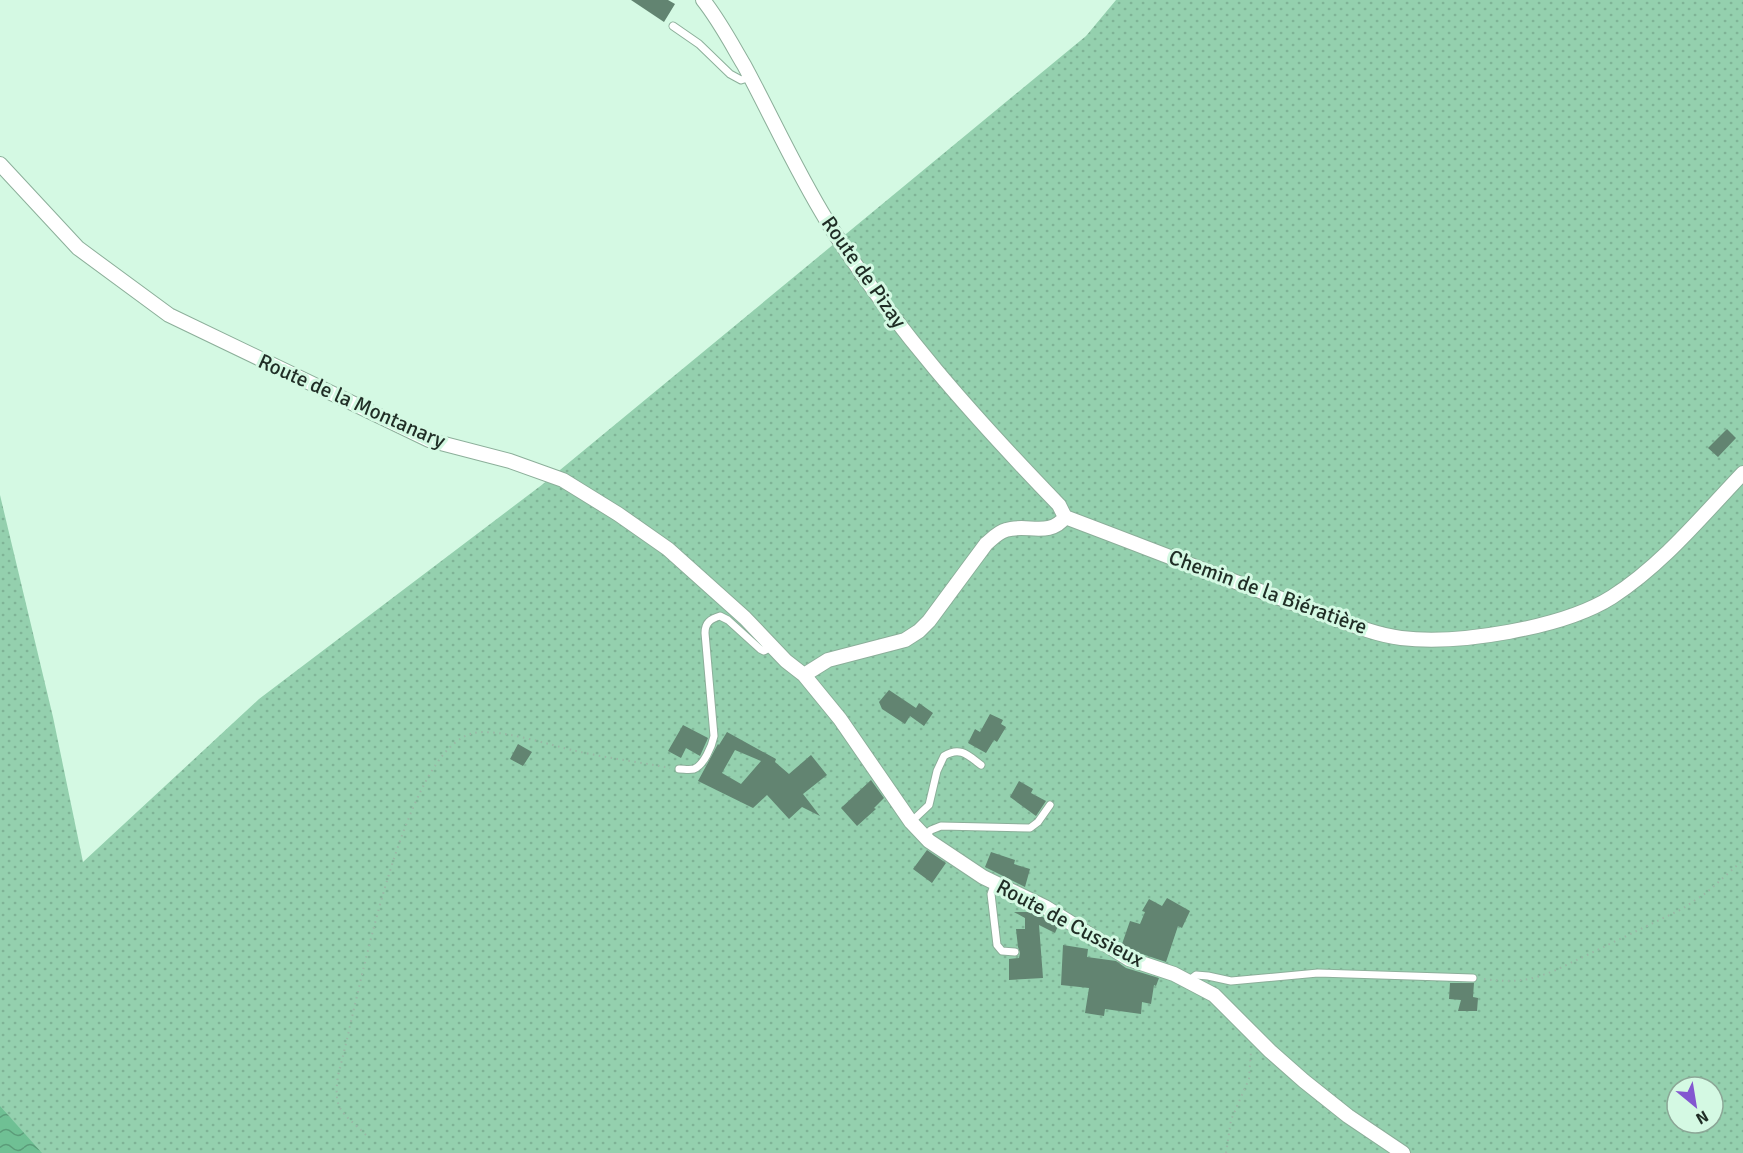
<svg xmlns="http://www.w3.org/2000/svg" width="1743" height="1153" font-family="Signika,sans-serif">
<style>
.grass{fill:url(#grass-dots);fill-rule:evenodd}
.water{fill:url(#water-waves)}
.building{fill:#628471;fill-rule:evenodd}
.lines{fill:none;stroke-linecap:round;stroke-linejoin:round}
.lane-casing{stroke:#8caf9a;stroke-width:9}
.street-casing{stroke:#8caf9a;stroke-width:16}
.path{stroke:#9ab8a6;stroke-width:2;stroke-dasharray:1.5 4.5;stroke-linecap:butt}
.lane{stroke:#fff;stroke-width:7}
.street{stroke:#fff;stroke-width:14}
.labels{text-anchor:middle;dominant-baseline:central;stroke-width:6;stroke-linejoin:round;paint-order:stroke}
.street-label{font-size:21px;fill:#1f2d25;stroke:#d4f9e3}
</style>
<defs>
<pattern id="grass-dots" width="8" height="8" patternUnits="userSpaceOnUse" patternTransform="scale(1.5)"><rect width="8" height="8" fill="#94d0ae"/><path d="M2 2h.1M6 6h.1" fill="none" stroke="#7fb396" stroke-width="1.8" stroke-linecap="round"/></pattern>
<pattern id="water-waves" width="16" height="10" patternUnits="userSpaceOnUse" patternTransform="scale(1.5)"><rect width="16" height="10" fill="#6fc094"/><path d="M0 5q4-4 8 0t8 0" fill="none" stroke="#5b9c79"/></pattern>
</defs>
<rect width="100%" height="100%" fill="#d4f9e3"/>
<!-- grass -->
<path class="grass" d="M 1116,0 L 1743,0 L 1743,1153 L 0,1153 L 0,495 L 53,717 L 83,862 L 259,699 L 543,484 L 1086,36 ZM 1677,1087 L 1713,1087 L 1713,1123 L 1677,1123 Z"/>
<!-- water -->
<path class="water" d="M 0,1106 L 42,1153 L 0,1153 Z"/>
<!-- building -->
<path class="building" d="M 631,0 L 668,0 L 675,4 L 664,22 Z
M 1727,429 L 1736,438 L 1718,457 L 1708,448 Z
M 889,690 L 916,708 L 919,703 L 933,713 L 924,726 L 910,716 L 905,724 L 882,709 L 879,702 Z
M 990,714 L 1003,720 L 1001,724 L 1006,727 L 997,742 L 994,740 L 986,753 L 968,743 L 975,729 L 980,732 Z
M 683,725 L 708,738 L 700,756 L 686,748 L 681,758 L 668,751 Z
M 727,732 L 776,759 L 775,762 L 789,774 L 811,755 L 827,775 L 803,794 L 820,816 L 802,807 L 789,819 L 767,795 L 753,808 L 698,781 L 718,744 L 719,745 ZM 735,750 L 761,761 L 741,784 L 722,773 Z
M 518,744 L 532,752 L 523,766 L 510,759 Z
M 871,780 L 884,798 L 874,808 L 876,809 L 857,826 L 841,808 Z
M 1019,781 L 1033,789 L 1031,793 L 1046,801 L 1036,816 L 1010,797 Z
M 927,850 L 946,863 L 932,883 L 913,869 Z
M 991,852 L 1015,860 L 1014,864 L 1030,869 L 1025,887 L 985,867 Z
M 1167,898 L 1190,911 L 1182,928 L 1178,926 L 1166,962 L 1133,951 L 1122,944 L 1130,921 L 1140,924 L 1145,912 L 1142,911 L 1149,899 L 1162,906 Z
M 1014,912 L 1034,912 L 1058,926 L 1055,933 L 1039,925 L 1043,978 L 1009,980 L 1009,959 L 1019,958 L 1020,953 L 1018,947 L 1016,929 L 1025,929 L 1025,918 Z
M 1063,945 L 1088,949 L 1087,957 L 1116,961 L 1126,968 L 1159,978 L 1156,986 L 1154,985 L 1151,1004 L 1142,1002 L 1141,1014 L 1105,1009 L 1104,1016 L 1085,1013 L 1089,988 L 1061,985 Z
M 1450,983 L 1474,983 L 1473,997 L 1478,998 L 1477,1011 L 1458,1011 L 1461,1000 L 1449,999 Z"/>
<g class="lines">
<!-- lane casing -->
<g class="lane-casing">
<path id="lane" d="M 673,26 L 699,44 L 730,74 L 741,80 L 751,77
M 679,769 C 684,769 689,770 694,769 C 704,765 712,746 714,736 L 705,633 C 705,623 710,619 720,616 L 728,620 L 760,649 L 764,651 L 773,646
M 911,822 L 929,805 L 937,771 L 944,756 C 960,746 968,755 981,765
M 924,836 L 931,830 L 941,826 L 1030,828 L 1038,822 L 1050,805
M 995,882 L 991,894 L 997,945 L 1002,951 L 1015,952
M 1188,981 L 1196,975 L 1208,976 L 1231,981 L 1318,973 L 1473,978"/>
</g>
<!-- street casing -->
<g class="street-casing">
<path id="street" d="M 703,0 C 719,20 731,43 744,65 C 772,117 796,171 827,221 C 892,326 974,417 1059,505 L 1065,517
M 0,164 L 78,248 L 169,315 L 429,440 L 510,461 L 563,480 L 618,514 L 668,549 L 745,618 L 786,661 L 804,675 L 840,719 L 911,822 L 929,841 L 983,877 L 1045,907 L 1129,959 L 1174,974 L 1214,995 L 1270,1051 L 1304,1081 L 1348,1116 L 1403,1153
M 1065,517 C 1145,547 1225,579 1307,608 C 1337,618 1369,634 1401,638 C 1458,645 1563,628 1612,597 C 1663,564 1702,516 1743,473
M 804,675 L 828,660 L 905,640 L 919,631 L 929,621 L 986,544 C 992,539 998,532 1006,530 C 1026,523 1050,538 1065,517"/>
</g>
<!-- path -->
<path class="path" d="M 1484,979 C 1513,983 1530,981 1556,970 L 1682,909 L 1706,893 L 1743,860
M 366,1135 C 342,1111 333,1112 338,1075 C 357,1009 401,748 474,733 C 499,728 550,745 576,751 C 607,758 639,762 670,768
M 1226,1153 L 1231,1120 L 1249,1079 L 1251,1051"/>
<!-- lane -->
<use href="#lane" class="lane"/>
<!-- street -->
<use href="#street" class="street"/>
</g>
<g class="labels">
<!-- street labels -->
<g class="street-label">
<text transform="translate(864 272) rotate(55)">Route de Pizay</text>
<text transform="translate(352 401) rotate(24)">Route de la Montanary</text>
<text transform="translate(1268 592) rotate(20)">Chemin de la Biératière</text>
<text transform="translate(1070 923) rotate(28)">Route de Cussieux</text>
</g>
</g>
<!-- north arrow -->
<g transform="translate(1695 1105) rotate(150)"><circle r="28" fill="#d4f9e3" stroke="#8ca797" stroke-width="1.5"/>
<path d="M0-4.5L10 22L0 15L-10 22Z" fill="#8357d0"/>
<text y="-9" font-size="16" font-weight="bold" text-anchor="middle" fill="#1f2d25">N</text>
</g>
</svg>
